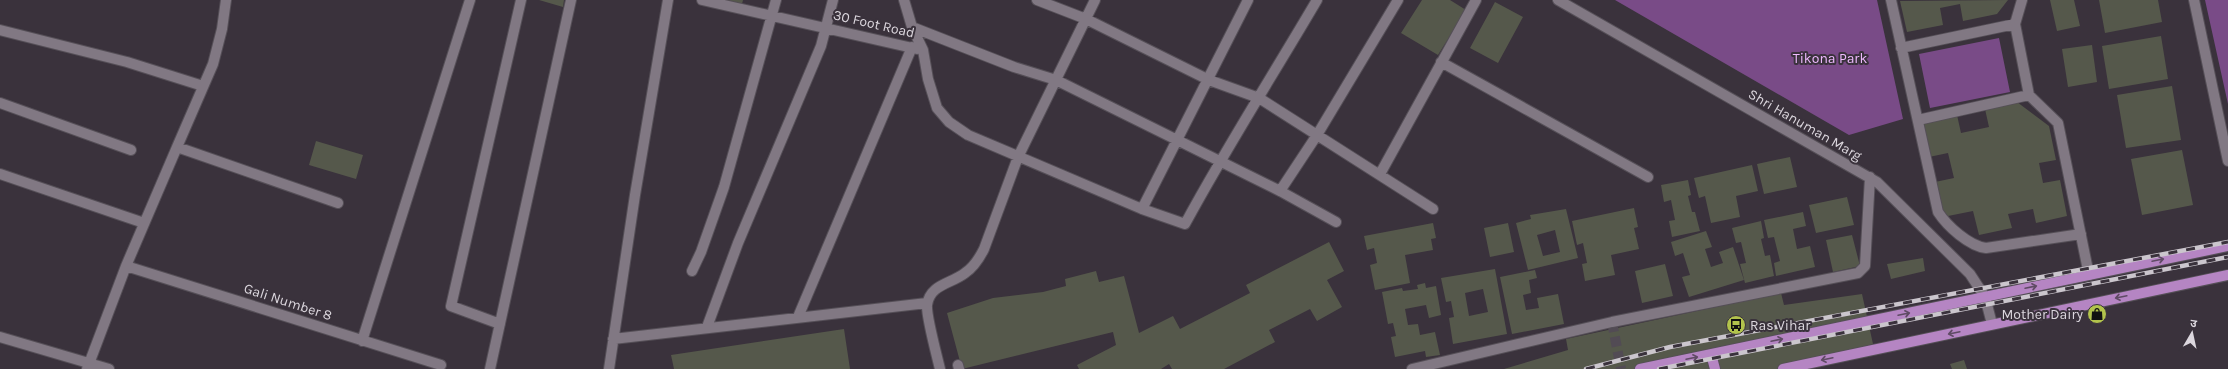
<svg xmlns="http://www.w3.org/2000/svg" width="2228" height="369" font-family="Karla,'Noto Sans Devanagari',sans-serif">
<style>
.green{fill:#794b87}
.building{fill:#55584b;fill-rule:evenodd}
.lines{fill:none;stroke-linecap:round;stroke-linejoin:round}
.minor-tunnel{stroke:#524b54;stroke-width:10;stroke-dasharray:10 5;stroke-linecap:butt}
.minor-casing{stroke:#554f57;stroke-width:12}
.major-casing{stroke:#554f57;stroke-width:12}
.minor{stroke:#817883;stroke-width:10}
.major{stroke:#b585c3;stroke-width:10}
.rail-casing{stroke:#cbc6cd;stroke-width:4.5}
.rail{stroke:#3a323c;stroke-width:3;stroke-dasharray:9;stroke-linecap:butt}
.oneway{stroke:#5f4b64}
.labels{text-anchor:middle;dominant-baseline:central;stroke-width:4;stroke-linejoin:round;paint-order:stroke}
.street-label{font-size:14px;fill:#dcd7de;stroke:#3a323c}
.park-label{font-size:14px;fill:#efbaff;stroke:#3a323c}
.poi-label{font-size:14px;fill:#dcd7de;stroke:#3a323c;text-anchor:end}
</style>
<rect width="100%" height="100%" fill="#3a323c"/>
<!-- green -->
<path class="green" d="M 1615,0 L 1877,0 L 1903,119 L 1849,135 Z
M 2205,0 L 2228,0 L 2228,104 Z
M 1999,38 L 2010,92 L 1930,108 L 1919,54 Z"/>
<!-- building -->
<path class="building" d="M 539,0 L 564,0 L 563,7 Z
M 726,0 L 743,0 L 742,4 Z
M 1422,0 L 1450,0 L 1466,10 L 1438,55 L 1401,33 Z
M 2008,0 L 1997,14 L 1963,21 L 1960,4 L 1940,8 L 1943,25 L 1907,32 L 1900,1 Z
M 2050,0 L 2074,0 L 2080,26 L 2057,31 Z
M 2099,0 L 2158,0 L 2162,22 L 2105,33 Z
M 1495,2 L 1523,17 L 1498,63 L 1470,48 Z
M 2161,36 L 2168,79 L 2109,89 L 2102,46 Z
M 2092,45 L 2097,82 L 2068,87 L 2062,49 Z
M 2172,86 L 2181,140 L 2126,148 L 2117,95 Z
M 2017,102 L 2049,126 L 2056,160 L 2039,163 L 2043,183 L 2060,180 L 2067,216 L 2036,223 L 2033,209 L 2008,214 L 2012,228 L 1979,235 L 1973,211 L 1943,217 L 1935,182 L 1954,178 L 1948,153 L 1929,157 L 1922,124 L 1957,115 L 1961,133 L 1989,127 L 1985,109 Z
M 316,141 L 363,155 L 356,179 L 309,165 Z
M 2182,150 L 2193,205 L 2142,215 L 2131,159 Z
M 1790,157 L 1797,187 L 1764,194 L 1757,164 Z
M 1752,165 L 1758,191 L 1736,196 L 1740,217 L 1711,223 L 1705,196 L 1699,198 L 1694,178 Z
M 1688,180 L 1691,195 L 1688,196 L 1692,212 L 1695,212 L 1700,231 L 1672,237 L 1669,221 L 1675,220 L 1671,200 L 1664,202 L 1661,185 Z
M 1847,197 L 1854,225 L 1816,233 L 1809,205 Z
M 1634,208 L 1638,227 L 1634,228 L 1639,249 L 1611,255 L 1615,275 L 1585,281 L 1582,264 L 1587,263 L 1583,243 L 1577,245 L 1572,221 Z
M 1566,209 L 1578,258 L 1528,270 L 1516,223 L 1531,219 L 1530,215 ZM 1555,230 L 1560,252 L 1543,256 L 1537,235 Z
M 1803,212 L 1806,226 L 1793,229 L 1797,249 L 1810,246 L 1815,267 L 1776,276 L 1774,263 L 1780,261 L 1774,237 L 1768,238 L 1764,220 Z
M 1761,221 L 1764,238 L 1761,239 L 1765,256 L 1770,255 L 1774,276 L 1745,283 L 1740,264 L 1746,263 L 1741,242 L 1736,243 L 1732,228 Z
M 1433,223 L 1436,238 L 1431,239 L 1433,250 L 1405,255 L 1410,283 L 1375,290 L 1370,265 L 1377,263 L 1374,248 L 1367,250 L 1364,236 Z
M 1508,223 L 1514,252 L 1490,257 L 1484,228 Z
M 1706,231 L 1712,247 L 1705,249 L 1711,267 L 1723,263 L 1719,252 L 1733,247 L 1744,280 L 1689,297 L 1682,277 L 1690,275 L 1683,253 L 1675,256 L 1671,242 Z
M 1852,235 L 1860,266 L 1833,272 L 1826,240 Z
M 1329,242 L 1344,271 L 1327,280 L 1342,307 L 1317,321 L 1310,309 L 1269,330 L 1275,342 L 1224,369 L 1172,369 L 1169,364 L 1161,369 L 1079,369 L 1077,365 L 1116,345 L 1113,332 L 962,369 L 947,313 L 993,298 L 1043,292 L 1066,286 L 1065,279 L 1096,271 L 1099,282 L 1124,276 L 1139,333 L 1173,316 L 1180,329 L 1250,293 L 1246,285 Z
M 1923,258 L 1925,271 L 1891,279 L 1887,264 Z
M 1665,264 L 1673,296 L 1642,303 L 1635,271 Z
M 1495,269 L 1507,334 L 1453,344 L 1449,318 L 1454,317 L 1451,301 L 1446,302 L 1441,278 ZM 1483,289 L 1488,312 L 1469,316 L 1465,293 Z
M 1535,270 L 1537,278 L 1529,280 L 1531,293 L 1523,295 L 1526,310 L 1539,308 L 1537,298 L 1558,294 L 1564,324 L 1512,334 L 1500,277 Z
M 1425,283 L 1426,288 L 1436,286 L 1441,315 L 1429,318 L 1426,305 L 1405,309 L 1408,325 L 1418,324 L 1420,335 L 1435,332 L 1440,355 L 1426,357 L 1425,351 L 1395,357 L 1391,337 L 1396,336 L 1393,323 L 1388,324 L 1382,292 L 1402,288 L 1403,291 L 1418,289 L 1417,285 Z
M 1781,293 L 1784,305 L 1862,294 L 1873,344 L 1798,366 L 1799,369 L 1504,369 L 1568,350 L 1566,339 Z
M 844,329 L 850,369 L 674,369 L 671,355 Z
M 1964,360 L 1967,369 L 1952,369 L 1950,364 Z"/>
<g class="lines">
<!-- minor-tunnel -->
<path class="minor-tunnel" d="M 1612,322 L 1621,369"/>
<!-- minor casing -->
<g class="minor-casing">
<path id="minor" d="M 702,0 L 917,49
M 904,0 L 912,27 L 923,50 L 928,79 L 937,108 L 949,122 L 968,135 L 1142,209 L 1185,224 C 1226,148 1273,75 1317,0
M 1037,0 L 1086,19 L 1209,80 L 1259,98 L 1433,209
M 1558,0 L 1877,182 L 1970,274 L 1985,297 L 1992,324
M 1891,0 L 1938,212 C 1947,226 1969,246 1986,248 L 2081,234
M 2022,0 L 2015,24 L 2029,95 L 2058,123 L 2089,275
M 2194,0 L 2228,161
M 912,27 L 1014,67 L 1056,80 L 1280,191 L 1336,222
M 0,30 L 127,62 L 203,86
M 1901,48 L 2015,24
M 1441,62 L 1648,177
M 0,103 L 131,150
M 1918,120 L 2029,95
M 177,147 L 213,64 L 222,29 L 226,0
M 0,174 L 144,223
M 1380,174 L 1476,0
M 1280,191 L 1317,135 L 1398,0
M 1142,209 L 1248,0
M 126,266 L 441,365
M 692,271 L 701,252 L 724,187 L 776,0
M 798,317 L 912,47
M 500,324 L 451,306 L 521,0
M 707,327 L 738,243 L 821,46 L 833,0
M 0,337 L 109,369
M 613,339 L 927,303
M 362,341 L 470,0
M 958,365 L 959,369
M 87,369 L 126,266 L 177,147 L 338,203
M 490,369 L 571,0
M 609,369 L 635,195 L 668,0
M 940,369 C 937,356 926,316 927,305 C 930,284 951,284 965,273 C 974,267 979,259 984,249 L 1018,157 L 1095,0
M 1412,369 L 1612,322 L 1858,273 L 1865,266 L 1870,177"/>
</g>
<!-- major casing -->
<g class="major-casing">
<path id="major" d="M 1711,354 L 1715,369
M 1640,369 L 2228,246
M 1783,369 L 2228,275"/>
</g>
<!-- minor -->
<use href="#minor" class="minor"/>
<!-- major -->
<use href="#major" class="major"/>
<!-- rail casing -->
<g class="rail-casing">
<path id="rail" d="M 1586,369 L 1670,347 L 2228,242
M 1659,369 L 2228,257"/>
</g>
<!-- rail -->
<use href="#rail" class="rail"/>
</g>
<!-- one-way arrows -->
<defs><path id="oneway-shaft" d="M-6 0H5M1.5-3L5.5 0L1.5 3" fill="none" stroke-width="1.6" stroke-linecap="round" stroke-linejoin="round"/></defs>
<g class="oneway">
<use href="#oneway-shaft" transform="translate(2158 260) rotate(-12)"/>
<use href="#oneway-shaft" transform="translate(2031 287) rotate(-12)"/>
<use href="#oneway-shaft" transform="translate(2121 297) rotate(168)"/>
<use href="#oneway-shaft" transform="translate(1904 314) rotate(-12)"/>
<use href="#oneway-shaft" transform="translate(1954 333) rotate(168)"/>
<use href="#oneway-shaft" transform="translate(1777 340) rotate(-12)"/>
<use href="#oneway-shaft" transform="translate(1692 358) rotate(-12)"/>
<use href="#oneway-shaft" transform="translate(1827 359) rotate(168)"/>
</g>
<!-- icons -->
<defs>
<g id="shop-disc" transform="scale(1)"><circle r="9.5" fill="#b2c34c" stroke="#3a323c"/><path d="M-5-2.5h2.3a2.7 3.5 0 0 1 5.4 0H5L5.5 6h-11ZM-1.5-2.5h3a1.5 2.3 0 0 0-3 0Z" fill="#111"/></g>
<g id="bus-disc" transform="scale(1)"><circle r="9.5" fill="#b2c34c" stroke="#3a323c"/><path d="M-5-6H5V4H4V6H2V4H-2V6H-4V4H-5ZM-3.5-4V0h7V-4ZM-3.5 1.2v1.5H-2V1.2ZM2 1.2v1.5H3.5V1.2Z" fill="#111"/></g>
</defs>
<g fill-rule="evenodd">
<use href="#shop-disc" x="2097" y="314"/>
<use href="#bus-disc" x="1736" y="325"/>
</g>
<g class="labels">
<!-- street labels -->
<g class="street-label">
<text transform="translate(874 24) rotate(13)">30 Foot Road</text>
<text transform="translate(1805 125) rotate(30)">Shri Hanuman Marg</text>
<text transform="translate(288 302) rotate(18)">Gali Number 8</text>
</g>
<!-- park labels -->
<g class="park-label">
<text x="1830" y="58">Tikona Park</text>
</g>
<!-- poi labels -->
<g class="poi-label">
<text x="2083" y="314">Mother Dairy</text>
<text x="1750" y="325" text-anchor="start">Ras Vihar</text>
</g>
</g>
<!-- north arrow -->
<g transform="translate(2192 333) rotate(9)" stroke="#3a323c" stroke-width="3" paint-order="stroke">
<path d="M0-3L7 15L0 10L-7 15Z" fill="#dcd7de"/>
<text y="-6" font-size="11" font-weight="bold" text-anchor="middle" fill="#dcd7de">उ</text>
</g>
</svg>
